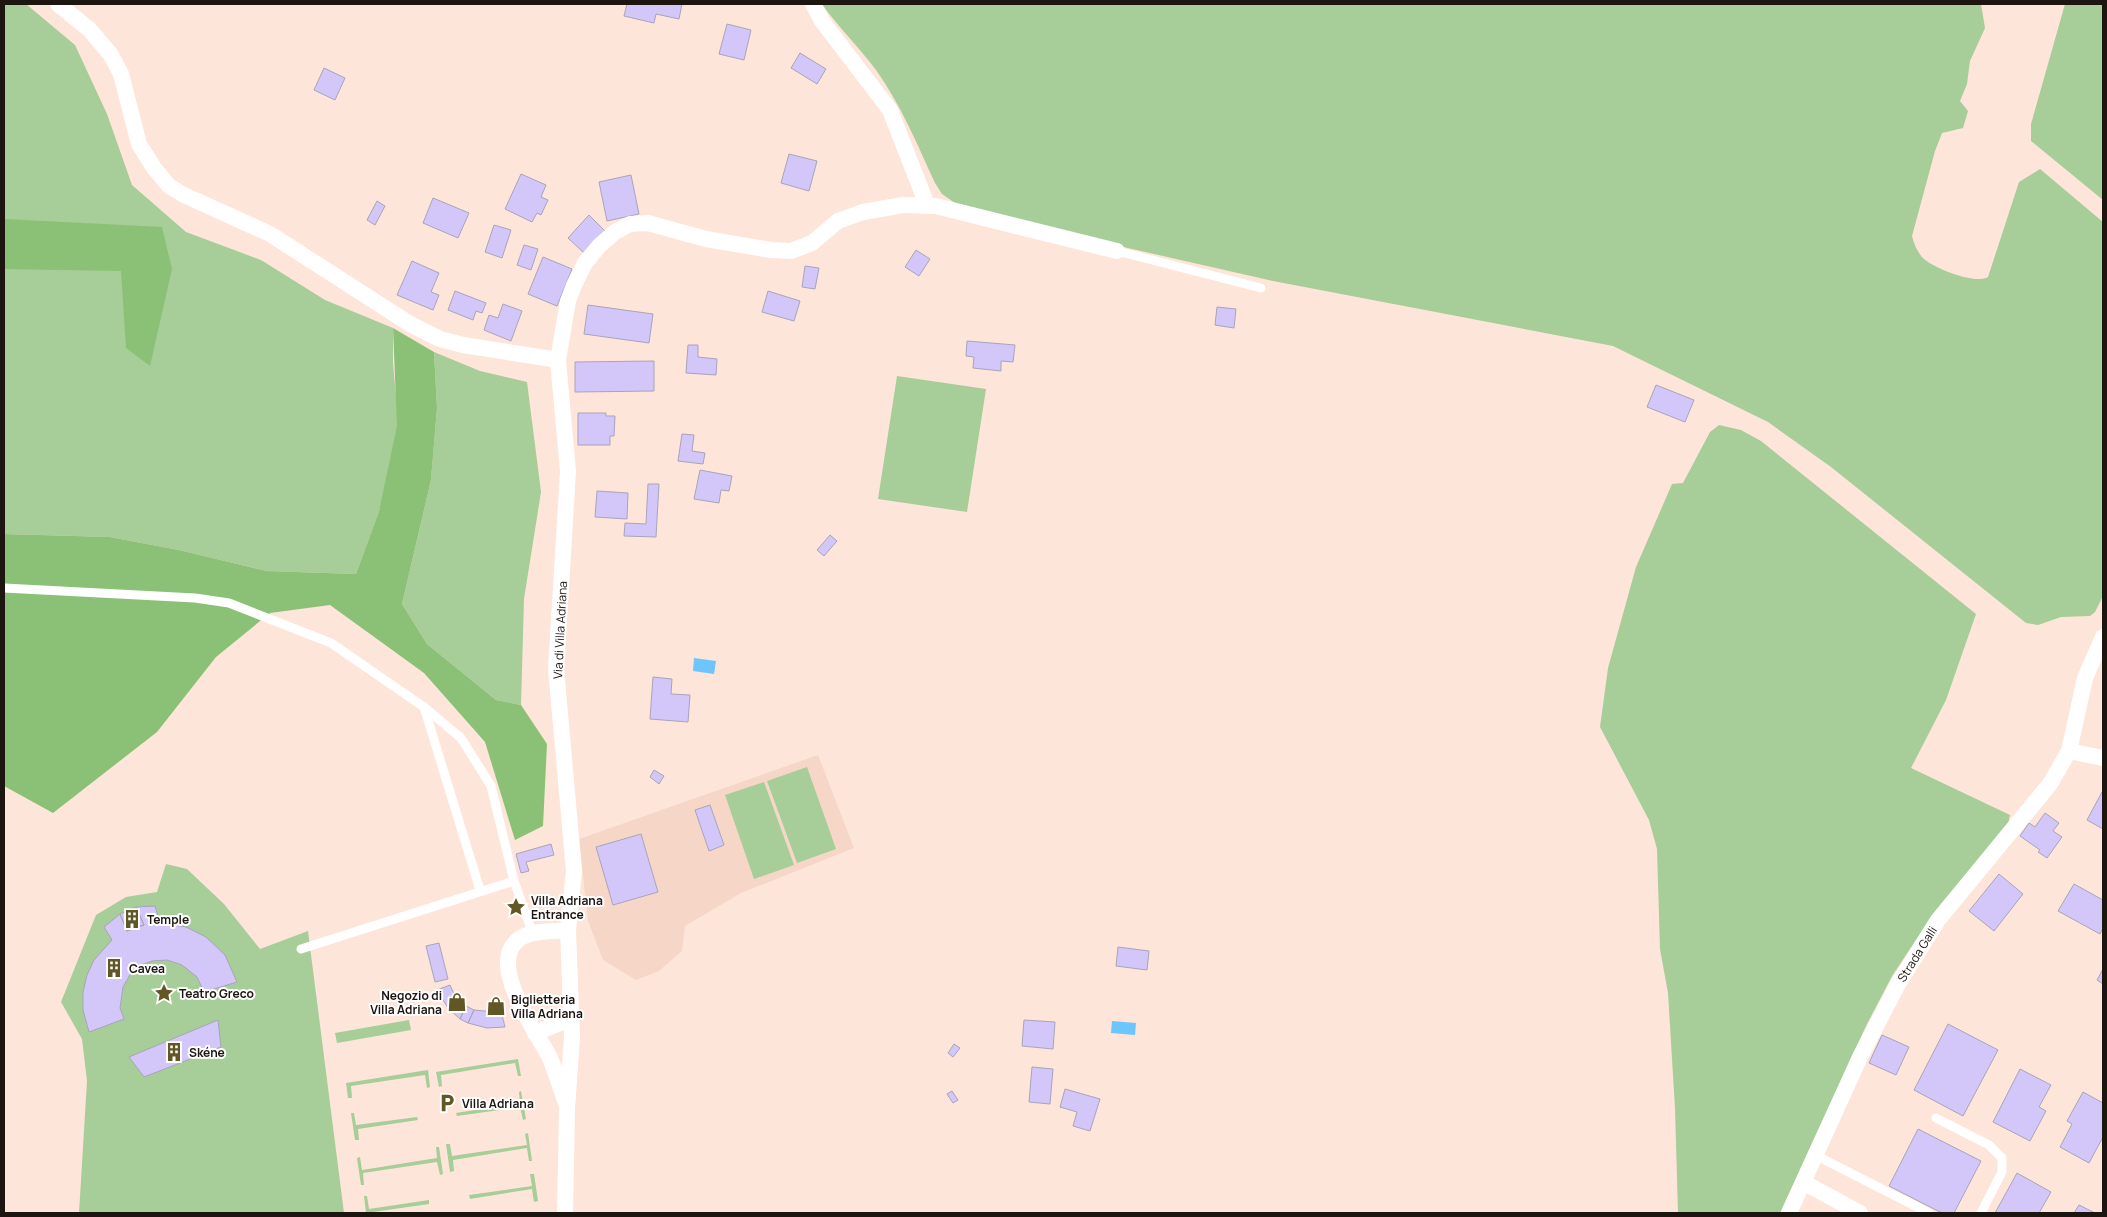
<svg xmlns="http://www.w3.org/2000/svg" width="2107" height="1217" font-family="Manrope,sans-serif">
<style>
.built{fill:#f6d7c7}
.green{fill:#a7cd98}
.forest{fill:#8bc176}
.water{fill:#6cc5fd}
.building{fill:#d3c7fa;stroke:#a8a4b9}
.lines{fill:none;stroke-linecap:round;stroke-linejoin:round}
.service{stroke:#fff;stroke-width:9}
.minor{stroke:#fff;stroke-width:16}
.labels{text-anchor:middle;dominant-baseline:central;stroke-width:4;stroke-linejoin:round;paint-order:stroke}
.street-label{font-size:12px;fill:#1d1510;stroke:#fff}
.poi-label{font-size:12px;font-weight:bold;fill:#1d1510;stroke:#fff;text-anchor:start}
</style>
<rect width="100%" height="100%" fill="#fde5d9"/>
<!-- built -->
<path class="built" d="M 818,755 L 854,848 L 741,893 L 685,926 L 682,951 L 659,971 L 636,980 L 603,960 L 588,921 L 579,839 Z"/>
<!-- green -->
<path class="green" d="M 4,4 L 26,4 L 75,45 L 107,114 L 132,185 L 186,232 L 261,260 L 325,300 L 393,328 L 393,363 L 399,429 L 379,511 L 356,574 L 267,571 L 179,550 L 110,537 L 4,534 Z
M 822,4 L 1981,4 L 1985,28 L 1970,61 L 1967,84 L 1960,101 L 1968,111 L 1963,128 L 1942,133 L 1935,151 L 1912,236 C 1914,244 1917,251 1922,257 C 1932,268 1976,285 1988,277 L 2019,182 L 2040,169 L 2103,222 L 2103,596 L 2095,612 L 2090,616 L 2061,617 L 2038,625 L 2026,623 L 1831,467 L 1768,422 L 1613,346 L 1273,281 L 1119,246 L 955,203 L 942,194 L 935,183 C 917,144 901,105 876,70 C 859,47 838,27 822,4 Z
M 2065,4 L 2103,4 L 2103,200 L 2031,141 L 2031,124 Z
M 434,352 L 480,371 L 527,382 L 541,492 L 524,599 L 521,705 L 496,700 L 427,644 L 402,604 L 431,480 L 437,408 Z
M 897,376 L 986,389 L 967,512 L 878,499 Z
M 1719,425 L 1741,430 L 1761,441 L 1976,614 L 1946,700 L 1911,768 L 2010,815 L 2008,824 L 1920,934 L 1892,976 L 1866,1026 L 1780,1213 L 1678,1213 L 1675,1108 L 1668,993 L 1660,949 L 1657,849 L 1649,820 L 1600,727 L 1608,668 L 1636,567 L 1672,484 L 1683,483 L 1710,432 Z
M 807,767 L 836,849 L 797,863 L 767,781 Z
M 764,782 L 794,865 L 754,879 L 725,795 Z
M 166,864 L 187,869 L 224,904 L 260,949 L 308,931 L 344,1213 L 79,1213 L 87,1081 L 82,1039 L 61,1002 L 96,915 L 126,897 L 157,892 Z
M 409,1020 L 411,1030 L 337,1043 L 335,1033 Z
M 518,1059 L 521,1076 L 518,1076 L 515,1063 L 441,1075 L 442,1086 L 439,1087 L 436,1072 Z
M 428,1070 L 430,1087 L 427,1088 L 425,1075 L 351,1086 L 352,1098 L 348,1098 L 346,1083 Z
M 521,1091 L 526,1119 L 523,1120 L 520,1107 L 457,1116 L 456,1113 L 520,1103 L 519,1092 Z
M 351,1113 L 354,1113 L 356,1125 L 417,1117 L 418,1120 L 358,1129 L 359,1140 L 355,1140 Z
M 528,1133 L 532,1161 L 529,1161 L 527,1148 L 453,1160 L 454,1171 L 450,1172 L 446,1144 L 450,1144 L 452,1156 L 527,1145 L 525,1134 Z
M 436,1147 L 439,1147 L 443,1174 L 440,1175 L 437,1162 L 363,1173 L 364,1185 L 361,1185 L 357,1158 L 360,1157 L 362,1170 L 437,1158 Z
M 530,1174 L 534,1174 L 538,1201 L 534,1202 L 532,1189 L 470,1199 L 469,1195 L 532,1186 Z
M 364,1196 L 367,1196 L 369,1209 L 429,1200 L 429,1204 L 366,1213 Z"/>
<!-- forest -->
<path class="forest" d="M 4,219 L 162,227 L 172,269 L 150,366 L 126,348 L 121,271 L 4,269 Z
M 393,328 L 434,352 L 437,408 L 431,480 L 402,604 L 427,644 L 496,700 L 521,705 L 547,744 L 543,826 L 515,840 L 485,742 L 424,673 L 330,605 L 270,613 L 216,657 L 157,732 L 53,813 L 4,786 L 4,534 L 110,537 L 179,550 L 267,571 L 356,574 L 379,511 L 397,426 Z"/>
<!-- water -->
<path class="water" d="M 694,658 L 716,661 L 714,674 L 693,671 Z
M 1112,1021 L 1136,1023 L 1135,1035 L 1111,1033 Z"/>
<!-- building -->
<path class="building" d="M 627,4 L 682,4 L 679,19 L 656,14 L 654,23 L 624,16 Z
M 727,24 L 751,30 L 744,60 L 719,54 Z
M 800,53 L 826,69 L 817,84 L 791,68 Z
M 324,68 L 345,78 L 335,100 L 314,90 Z
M 789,154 L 817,161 L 809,191 L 781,183 Z
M 521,174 L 546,185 L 541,197 L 548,200 L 541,215 L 537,213 L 532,222 L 505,209 Z
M 631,175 L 639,214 L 607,221 L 599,182 Z
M 433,198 L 469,213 L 458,238 L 423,223 Z
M 377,201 L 385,206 L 375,225 L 367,220 Z
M 589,215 L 605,231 L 584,253 L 568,238 Z
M 494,225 L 511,230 L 502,258 L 485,252 Z
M 524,245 L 538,249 L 531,270 L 517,265 Z
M 916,250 L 930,259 L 919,276 L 905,267 Z
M 543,257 L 572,269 L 557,306 L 528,294 Z
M 412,261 L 439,273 L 431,292 L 439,295 L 433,310 L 397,295 Z
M 805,266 L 819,268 L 815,289 L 802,287 Z
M 455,291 L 486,303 L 482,313 L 476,311 L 473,320 L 448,310 Z
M 768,291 L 800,301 L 794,321 L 762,312 Z
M 503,304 L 522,311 L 511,341 L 484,330 L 489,315 L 498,318 Z
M 588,305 L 653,314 L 649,343 L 584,334 Z
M 1217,307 L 1236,309 L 1234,328 L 1215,325 Z
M 967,341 L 1015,345 L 1013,362 L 1001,361 L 1001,371 L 973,368 L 974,357 L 966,356 Z
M 688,345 L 698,345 L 698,357 L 717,359 L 716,375 L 686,373 Z
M 654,361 L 654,391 L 575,392 L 575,362 Z
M 1656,385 L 1694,400 L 1685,422 L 1647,407 Z
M 578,413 L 606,413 L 606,416 L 615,416 L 614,436 L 610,436 L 610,445 L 578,445 Z
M 682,434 L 694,435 L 692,451 L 705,453 L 703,464 L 678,461 Z
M 700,470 L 732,476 L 729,491 L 721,490 L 719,503 L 694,499 Z
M 648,484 L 659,484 L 656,537 L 624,536 L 625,523 L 646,524 Z
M 597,491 L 628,493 L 627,519 L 595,517 Z
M 830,535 L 837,541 L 824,556 L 817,550 Z
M 653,677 L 672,679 L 671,694 L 690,695 L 688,722 L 650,719 Z
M 654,770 L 664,776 L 659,784 L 650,777 Z
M 2102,792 L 2103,793 L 2103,829 L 2087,820 Z
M 710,805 L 724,845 L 709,851 L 695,810 Z
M 2045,813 L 2059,823 L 2053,831 L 2062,837 L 2047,858 L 2038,852 L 2040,850 L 2020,836 L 2029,823 L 2035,827 Z
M 641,834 L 658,892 L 613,905 L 596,847 Z
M 551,844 L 554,855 L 526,862 L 529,871 L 521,873 L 516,854 Z
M 1999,874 L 2023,894 L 1994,931 L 1969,911 Z
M 2074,884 L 2103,900 L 2103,928 L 2100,934 L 2058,911 Z
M 155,906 L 160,923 L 186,927 L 206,937 L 225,955 L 237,982 L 204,992 L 197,977 L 182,965 L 167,960 L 152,961 L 141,965 L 131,973 L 123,987 L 120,1008 L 124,1019 L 89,1032 L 83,1010 L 83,992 L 87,975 L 94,960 L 112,940 L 104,927 L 120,914 L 127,931 L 144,925 L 136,907 Z
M 136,907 L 144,925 L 127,931 L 120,914 Z
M 439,943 L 448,979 L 435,982 L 426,946 Z
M 1118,947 L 1149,951 L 1147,970 L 1116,966 Z
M 2103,969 L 2103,984 L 2097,980 Z
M 450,985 L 454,994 L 466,1006 L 460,1019 L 448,1008 L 437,990 Z
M 498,999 L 505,1027 L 487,1028 L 468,1023 L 474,1010 L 495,1012 L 493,1000 Z
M 466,1006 L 474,1010 L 468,1023 L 460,1019 Z
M 218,1020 L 221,1047 L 144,1077 L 129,1057 Z
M 1024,1020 L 1055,1022 L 1053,1049 L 1022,1046 Z
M 1948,1024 L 1998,1050 L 1963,1116 L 1914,1090 Z
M 1882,1035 L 1909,1047 L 1896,1075 L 1869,1063 Z
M 954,1044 L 960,1048 L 953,1057 L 948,1053 Z
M 1032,1067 L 1053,1069 L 1050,1104 L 1029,1102 Z
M 2020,1069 L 2051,1085 L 2039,1107 L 2046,1111 L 2030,1141 L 1993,1122 Z
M 1065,1089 L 1100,1099 L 1090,1131 L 1073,1126 L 1077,1112 L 1060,1107 Z
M 952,1091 L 958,1100 L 953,1103 L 947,1094 Z
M 2083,1092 L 2103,1103 L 2103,1137 L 2089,1163 L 2060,1147 L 2072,1124 L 2067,1121 Z
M 1918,1129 L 1981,1161 L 1954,1213 L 1942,1213 L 1889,1186 Z
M 2017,1173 L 2051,1192 L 2039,1213 L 1995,1213 Z
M 2079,1205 L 2095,1213 L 2074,1213 Z"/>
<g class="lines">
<!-- service -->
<path class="service" d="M 1117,251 L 1261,288
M 4,588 L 195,598 L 229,603 L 331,643 L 424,707 L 480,890
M 514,881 L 533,934
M 301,949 L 514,881 L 491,786 L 461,738 L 424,707
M 1936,1118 L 1989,1145 L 2002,1158 L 2002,1172 L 1981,1213
M 1815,1155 L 1929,1213"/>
<!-- minor -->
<path class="minor" d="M 58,4 L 90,30 L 111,55 L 121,74 L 139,144 L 154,168 L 169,186 L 184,195 L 270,234 L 410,324 L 440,339 L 463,345 L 558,360
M 813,4 L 822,21 L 890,110 L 927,205
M 2069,751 L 2085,678 L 2103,637
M 535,1033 L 572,1018
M 566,1103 C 560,1088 556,1071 549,1056 C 536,1031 486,963 519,939 C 531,930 554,932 568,930
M 1803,1182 L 1860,1213
M 565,1213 L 567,1109 L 572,1037 L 568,930 L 574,871 L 556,669 L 568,471 L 558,360 L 568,301 L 574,285 L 585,263 L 599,246 L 615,232 L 630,224 L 648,223 L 706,239 L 771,250 L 791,251 L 812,243 L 838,221 L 863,212 L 903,205 L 936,206 L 1117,251
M 1789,1213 L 1860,1057 L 1898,984 L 1938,920 L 2050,784 L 2069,751 L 2103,758"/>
</g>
<!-- icons -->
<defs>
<g id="sight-bare" transform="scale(1.5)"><path d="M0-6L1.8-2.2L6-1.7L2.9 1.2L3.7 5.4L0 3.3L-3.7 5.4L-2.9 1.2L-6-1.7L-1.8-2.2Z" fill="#615724" stroke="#fff" stroke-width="2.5" paint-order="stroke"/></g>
<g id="building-bare" transform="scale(1.5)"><path d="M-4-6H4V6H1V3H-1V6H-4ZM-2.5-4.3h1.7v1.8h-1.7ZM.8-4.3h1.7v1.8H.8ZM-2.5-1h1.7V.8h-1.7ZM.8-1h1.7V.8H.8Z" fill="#615724" stroke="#fff" stroke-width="2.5" paint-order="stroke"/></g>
<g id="shop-bare" transform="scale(1.5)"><path d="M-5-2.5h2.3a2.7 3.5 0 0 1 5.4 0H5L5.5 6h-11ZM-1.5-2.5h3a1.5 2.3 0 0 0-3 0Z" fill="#615724" stroke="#fff" stroke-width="2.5" paint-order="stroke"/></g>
<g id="parking-bare" transform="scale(1.5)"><path d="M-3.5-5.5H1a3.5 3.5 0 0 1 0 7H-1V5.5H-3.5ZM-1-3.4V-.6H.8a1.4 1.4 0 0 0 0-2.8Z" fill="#615724" stroke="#fff" stroke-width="2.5" paint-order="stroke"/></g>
</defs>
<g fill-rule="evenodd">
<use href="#sight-bare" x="516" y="907"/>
<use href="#building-bare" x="132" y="919"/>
<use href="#building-bare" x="114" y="968"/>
<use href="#sight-bare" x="164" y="993"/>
<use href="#shop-bare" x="457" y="1002"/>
<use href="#shop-bare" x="496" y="1006"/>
<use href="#building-bare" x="174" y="1052"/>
<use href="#parking-bare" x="447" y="1103"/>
</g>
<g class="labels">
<!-- street labels -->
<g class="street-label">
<text transform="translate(560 630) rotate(-87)">Via di Villa Adriana</text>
<text transform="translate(1917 954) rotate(-58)">Strada Galli</text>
</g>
<!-- poi labels -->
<g class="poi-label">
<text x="531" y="900">Villa Adriana<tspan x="531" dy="14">Entrance</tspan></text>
<text x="147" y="919">Temple</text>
<text x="129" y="968">Cavea</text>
<text x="179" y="993">Teatro Greco</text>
<text x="442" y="995" text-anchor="end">Negozio di<tspan x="442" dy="14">Villa Adriana</tspan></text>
<text x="511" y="999">Biglietteria<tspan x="511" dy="14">Villa Adriana</tspan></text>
<text x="189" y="1052">Skéne</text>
<text x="462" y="1103">Villa Adriana</text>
</g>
</g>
<!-- border -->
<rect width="2107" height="1217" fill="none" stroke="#1d1510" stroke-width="10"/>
</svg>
